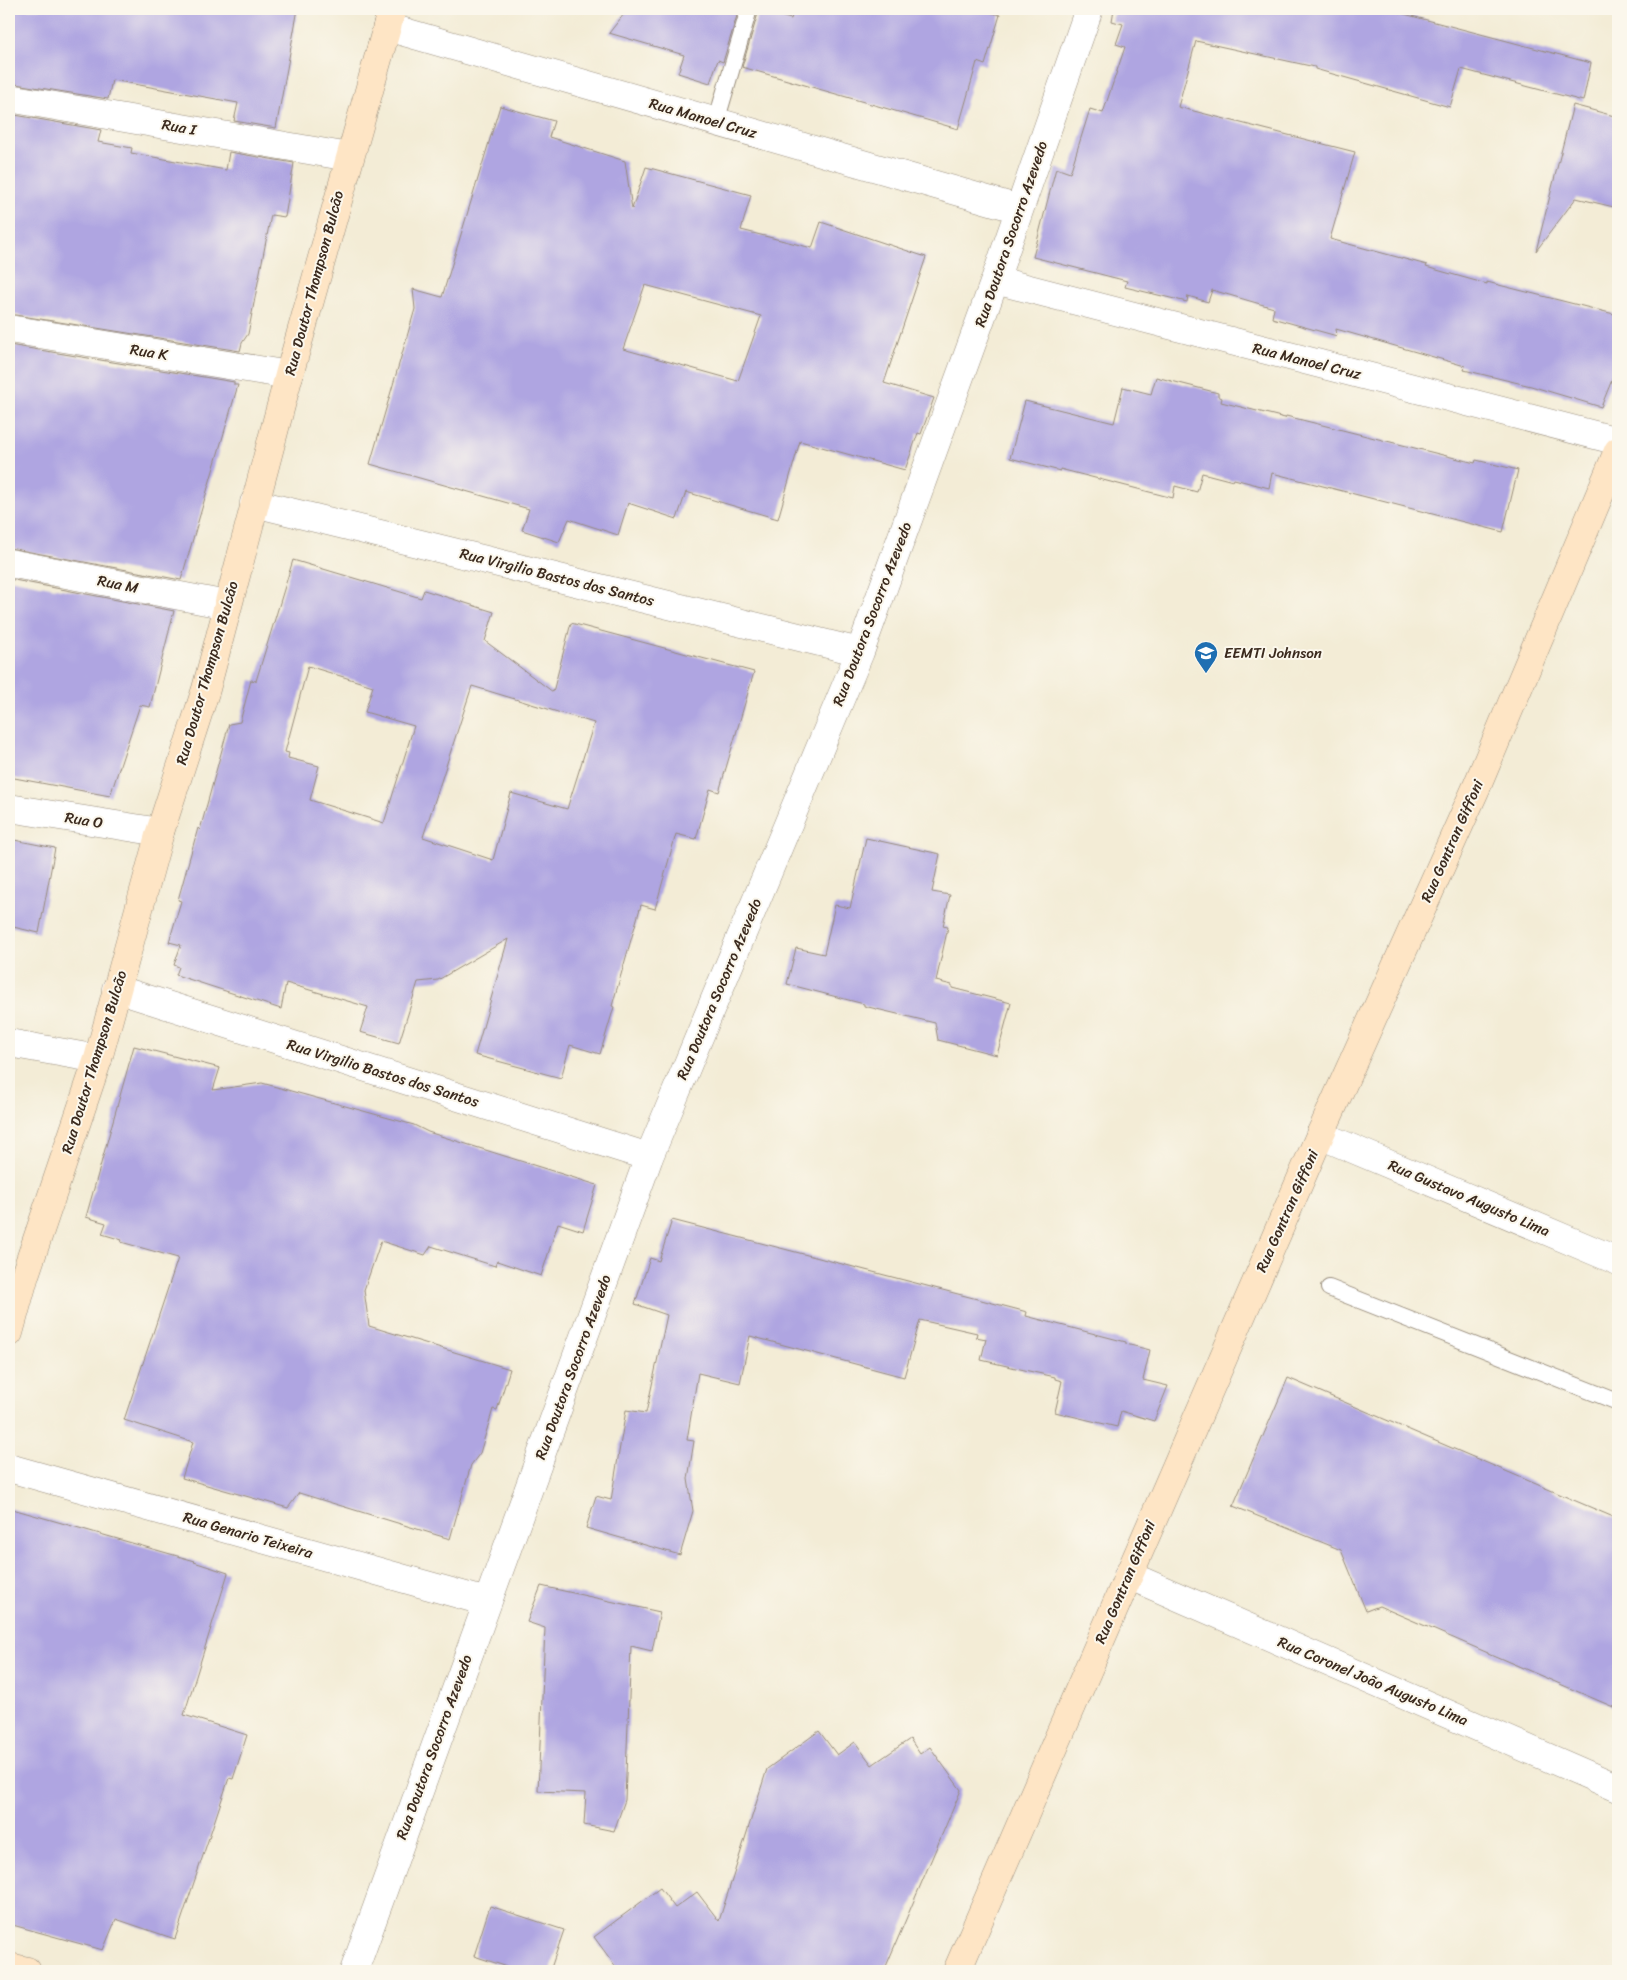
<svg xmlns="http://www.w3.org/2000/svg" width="1627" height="1980" font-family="Sriracha,sans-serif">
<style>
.building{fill:#afa5e1;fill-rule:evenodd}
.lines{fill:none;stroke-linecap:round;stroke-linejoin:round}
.lane-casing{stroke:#978b7a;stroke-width:18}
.street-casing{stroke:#978b7a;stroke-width:29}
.secondary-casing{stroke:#978b7a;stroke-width:29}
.lane{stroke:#fff;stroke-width:16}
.street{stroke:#fff;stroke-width:28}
.secondary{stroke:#fee5c5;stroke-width:28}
.labels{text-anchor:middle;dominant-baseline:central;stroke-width:4;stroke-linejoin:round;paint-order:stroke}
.street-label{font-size:15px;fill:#3b2a1e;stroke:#fbf7ec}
.poi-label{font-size:15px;fill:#3b2a1e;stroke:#fbf7ec;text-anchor:start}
</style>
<rect width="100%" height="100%" fill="#fbf7ec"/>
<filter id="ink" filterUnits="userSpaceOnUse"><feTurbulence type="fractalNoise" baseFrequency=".02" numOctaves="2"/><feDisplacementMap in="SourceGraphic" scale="10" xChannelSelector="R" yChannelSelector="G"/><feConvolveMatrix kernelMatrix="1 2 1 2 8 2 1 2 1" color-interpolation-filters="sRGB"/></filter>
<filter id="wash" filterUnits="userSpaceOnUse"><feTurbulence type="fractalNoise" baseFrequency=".0096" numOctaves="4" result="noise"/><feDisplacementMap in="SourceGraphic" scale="20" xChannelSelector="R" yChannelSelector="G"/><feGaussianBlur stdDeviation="1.12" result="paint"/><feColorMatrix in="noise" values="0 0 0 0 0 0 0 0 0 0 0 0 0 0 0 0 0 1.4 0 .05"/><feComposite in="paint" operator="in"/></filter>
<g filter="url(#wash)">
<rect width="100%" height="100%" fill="#f3ecd6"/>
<g id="blocks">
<!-- building -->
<path class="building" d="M 9,9 L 298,9 L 276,128 L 234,121 L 238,103 L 112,80 L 108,99 L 9,83 Z
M 628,9 L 739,9 L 723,62 L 718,60 L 710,83 L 678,73 L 684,55 L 609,33 Z
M 794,9 L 978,9 L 1000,15 L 985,65 L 977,62 L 958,129 L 742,67 L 759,10 L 791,19 Z
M 1114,9 L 1385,9 L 1591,63 L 1583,101 L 1461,69 L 1450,107 L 1315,69 L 1315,67 L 1196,41 L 1178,107 L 1355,152 L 1330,239 L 1427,265 L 1426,267 L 1487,284 L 1487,282 L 1618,315 L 1618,365 L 1601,407 L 1531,386 L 1464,370 L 1465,366 L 1336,329 L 1337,336 L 1272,318 L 1274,308 L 1212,290 L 1208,302 L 1188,296 L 1187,302 L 1125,287 L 1127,281 L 1033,257 L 1056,168 L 1070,173 L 1090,109 L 1103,113 L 1125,47 L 1116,44 L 1123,24 L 1112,21 Z
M 1573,105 L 1618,117 L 1618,208 L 1576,198 L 1536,251 Z
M 500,106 L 554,121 L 549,137 L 625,161 L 632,209 L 646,167 L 751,195 L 741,230 L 812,248 L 821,222 L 926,257 L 884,383 L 934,398 L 921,434 L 918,433 L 905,470 L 800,441 L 778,519 L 686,492 L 677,519 L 628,503 L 618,535 L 569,519 L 559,542 L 522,530 L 529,509 L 370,464 L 415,309 L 413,289 L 442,297 ZM 645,285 L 761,316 L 738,381 L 623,349 Z
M 9,114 L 101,130 L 98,142 L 132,148 L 131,153 L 226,170 L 229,152 L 294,163 L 285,217 L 271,215 L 248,334 L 242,343 L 240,351 L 9,314 Z
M 9,345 L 234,382 L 234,385 L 238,385 L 181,580 L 9,548 Z
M 1156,377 L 1218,393 L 1218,396 L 1222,398 L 1221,402 L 1285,418 L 1286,416 L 1475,463 L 1476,460 L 1518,470 L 1503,532 L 1272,473 L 1269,488 L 1234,479 L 1233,481 L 1202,473 L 1197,492 L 1175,486 L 1173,498 L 1060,469 L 1060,471 L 1010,458 L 1025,401 L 1114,423 L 1123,387 L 1151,394 Z
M 293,560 L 421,598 L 424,590 L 494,612 L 485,641 L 553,692 L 571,623 L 754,672 L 719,792 L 710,789 L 696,839 L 676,834 L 655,909 L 641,905 L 612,1006 L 614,1007 L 600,1054 L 570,1045 L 561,1078 L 475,1055 L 508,939 L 438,980 L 418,982 L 399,1043 L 360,1032 L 368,1007 L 286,983 L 281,1009 L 176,975 L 179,967 L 174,965 L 181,945 L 169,942 L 181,901 L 178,900 L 198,828 L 200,830 L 229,724 L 240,722 L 251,680 L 256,681 ZM 308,666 L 373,686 L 365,712 L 414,726 L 384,823 L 310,800 L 319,766 L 288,758 L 289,753 L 285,752 ZM 472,686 L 594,723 L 567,809 L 511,793 L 493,860 L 423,837 Z
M 9,579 L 174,611 L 150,707 L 140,705 L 110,796 L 9,777 Z
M 866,838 L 940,854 L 932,892 L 950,895 L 943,926 L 948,927 L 936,981 L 952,985 L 952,988 L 1011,1003 L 997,1055 L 938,1040 L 935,1023 L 864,1006 L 864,1004 L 787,984 L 796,948 L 824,954 L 835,905 L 850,908 Z
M 9,839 L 55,848 L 39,933 L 9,926 Z
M 134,1046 L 220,1068 L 213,1090 L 262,1083 L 414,1125 L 428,1132 L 597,1185 L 583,1231 L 558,1223 L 541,1276 L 497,1261 L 495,1266 L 431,1246 L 425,1255 L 381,1241 L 364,1290 L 369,1326 L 510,1369 L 497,1410 L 493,1409 L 480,1453 L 471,1465 L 450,1539 L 299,1493 L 288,1508 L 182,1478 L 193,1442 L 124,1420 L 178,1258 L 121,1242 L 122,1240 L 102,1234 L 106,1223 L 86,1217 Z
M 672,1220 L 985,1301 L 1027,1312 L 1026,1316 L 1126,1342 L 1126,1344 L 1150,1350 L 1143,1380 L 1168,1386 L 1154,1421 L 1121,1411 L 1117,1427 L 1055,1412 L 1062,1381 L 1055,1379 L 1055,1377 L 981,1360 L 986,1339 L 976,1337 L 977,1333 L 920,1320 L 904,1377 L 750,1336 L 740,1383 L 698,1373 L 687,1440 L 694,1441 L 688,1479 L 693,1511 L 680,1555 L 586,1528 L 596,1496 L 611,1500 L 626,1410 L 646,1413 L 667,1315 L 635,1304 L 650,1258 L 659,1261 Z
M 1288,1378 L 1618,1519 L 1618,1709 L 1379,1606 L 1366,1611 L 1341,1550 L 1233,1506 Z
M 9,1508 L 195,1561 L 194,1562 L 228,1573 L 184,1715 L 247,1735 L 233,1779 L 229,1778 L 175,1939 L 116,1919 L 103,1950 L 9,1924 Z
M 541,1586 L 660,1612 L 652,1651 L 631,1646 L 625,1800 L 614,1831 L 584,1825 L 586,1793 L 538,1791 L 545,1628 L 527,1622 Z
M 819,1731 L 837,1755 L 855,1742 L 872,1765 L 910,1739 L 920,1754 L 930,1747 L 961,1790 L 884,1971 L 619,1971 L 594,1937 L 660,1888 L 675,1908 L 697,1892 L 719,1921 L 767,1769 Z
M 490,1906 L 564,1930 L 550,1971 L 520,1971 L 474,1956 Z"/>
</g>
</g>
<g filter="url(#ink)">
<use href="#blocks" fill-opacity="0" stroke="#978b7a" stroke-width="1"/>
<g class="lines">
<!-- lane casing -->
<g class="lane-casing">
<path id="lane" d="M 716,122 L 749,9
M 1329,1288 L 1618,1402"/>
</g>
<!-- street casing -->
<g class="street-casing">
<path id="street" d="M 387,27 L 1019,209
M 9,98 L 349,157
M 995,280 L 1618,441
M 9,329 L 289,375
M 254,503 L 860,652
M 9,563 L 227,605
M 9,808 L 160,832
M 116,989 L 649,1157
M 9,1043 L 98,1059
M 1320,1135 L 1618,1261
M 9,1468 L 487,1602
M 1128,1575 L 1618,1788
M 354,1971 L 649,1157 L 860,652 L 995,280 L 1089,9"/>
</g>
<!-- secondary casing -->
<g class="secondary-casing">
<path id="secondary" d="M 9,1333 L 25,1275 L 98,1059 L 160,832 L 206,689 L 289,375 L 392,9
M 9,1967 L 27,1971
M 957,1971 L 1320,1135 L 1477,786 L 1618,451"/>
</g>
<!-- lane -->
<use href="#lane" class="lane"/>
<!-- street -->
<use href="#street" class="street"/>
<!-- secondary -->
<use href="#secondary" class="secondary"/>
</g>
</g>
<!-- icons -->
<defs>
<g id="school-pin" transform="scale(1.25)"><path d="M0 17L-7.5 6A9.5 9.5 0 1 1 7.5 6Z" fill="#1f6fb2" stroke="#fbf7ec"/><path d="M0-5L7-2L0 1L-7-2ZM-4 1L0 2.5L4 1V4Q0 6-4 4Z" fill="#fff"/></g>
</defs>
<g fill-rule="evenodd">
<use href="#school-pin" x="1206" y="653"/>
</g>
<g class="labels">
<!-- street labels -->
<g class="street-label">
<text transform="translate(703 118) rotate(16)">Rua Manoel Cruz</text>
<text transform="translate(179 127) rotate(10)">Rua I</text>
<text transform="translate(1011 234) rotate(-71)">Rua Doutora Socorro Azevedo</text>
<text transform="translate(314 283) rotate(-75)">Rua Doutor Thompson Bulcão</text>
<text transform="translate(149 352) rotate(9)">Rua K</text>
<text transform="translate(1307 361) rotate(14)">Rua Manoel Cruz</text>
<text transform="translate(557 577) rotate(14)">Rua Virgilio Bastos dos Santos</text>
<text transform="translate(118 584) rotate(11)">Rua M</text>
<text transform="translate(872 614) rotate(-69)">Rua Doutora Socorro Azevedo</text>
<text transform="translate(207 673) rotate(-74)">Rua Doutor Thompson Bulcão</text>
<text transform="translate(84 820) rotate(9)">Rua O</text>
<text transform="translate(1452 841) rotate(-66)">Rua Gontran Giffoni</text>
<text transform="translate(719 989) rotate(-67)">Rua Doutora Socorro Azevedo</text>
<text transform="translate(94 1062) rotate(-73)">Rua Doutor Thompson Bulcão</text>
<text transform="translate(383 1073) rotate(17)">Rua Virgilio Bastos dos Santos</text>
<text transform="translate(1469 1198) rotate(23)">Rua Gustavo Augusto Lima</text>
<text transform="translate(1287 1211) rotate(-66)">Rua Gontran Giffoni</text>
<text transform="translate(573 1367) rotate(-70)">Rua Doutora Socorro Azevedo</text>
<text transform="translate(248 1535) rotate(16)">Rua Genario Teixeira</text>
<text transform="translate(1125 1582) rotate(-67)">Rua Gontran Giffoni</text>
<text transform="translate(1373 1681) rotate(23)">Rua Coronel João Augusto Lima</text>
<text transform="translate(434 1747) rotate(-70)">Rua Doutora Socorro Azevedo</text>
</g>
<!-- poi labels -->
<g class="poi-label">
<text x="1224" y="653">EEMTI Johnson</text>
</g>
</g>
<!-- margin -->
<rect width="1627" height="1980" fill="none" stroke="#fbf7ec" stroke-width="30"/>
</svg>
